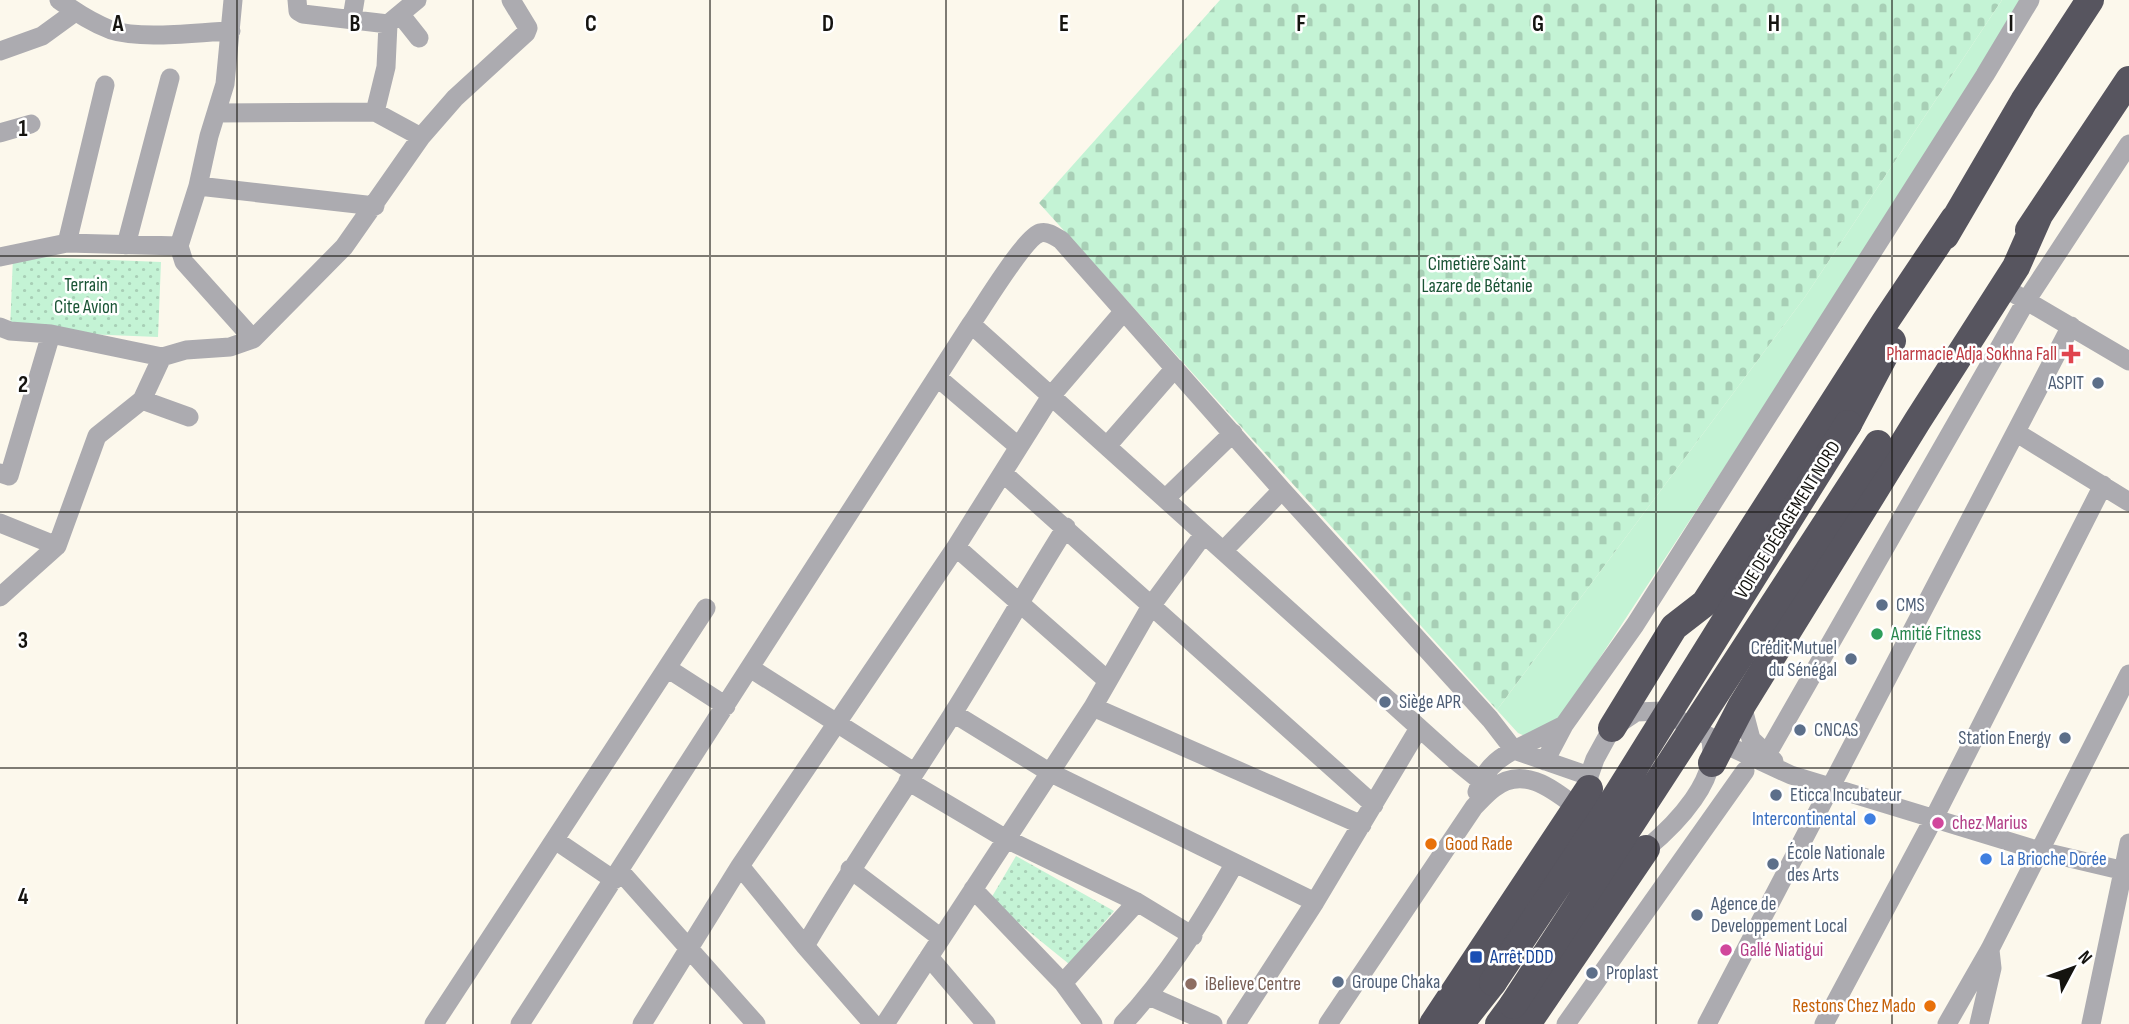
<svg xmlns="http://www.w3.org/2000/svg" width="2129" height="1024" font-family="'Sofia Sans Condensed',sans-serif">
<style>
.grass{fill:url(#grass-dots)}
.cemetery{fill:url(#cemetery-stones)}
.garden{fill:#c4f3d5}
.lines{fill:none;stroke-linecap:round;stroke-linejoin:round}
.minor{stroke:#acabb0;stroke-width:19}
.highway{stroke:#57555f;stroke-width:28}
.highway-bridge{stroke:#57555f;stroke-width:28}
.grid{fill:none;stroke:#151410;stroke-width:2;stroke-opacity:0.55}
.health-dot{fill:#e0444e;stroke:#fff;stroke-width:2.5}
.service-dot{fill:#5c6f8a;stroke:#fff;stroke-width:2.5}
.leisure-dot{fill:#2e9e5b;stroke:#fff;stroke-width:2.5}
.shop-dot{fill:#3f7fe0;stroke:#fff;stroke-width:2.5}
.hotel-dot{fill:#d1479c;stroke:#fff;stroke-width:2.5}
.food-dot{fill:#e8710a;stroke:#fff;stroke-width:2.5}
.transit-dot{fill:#1a4fb4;stroke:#fff;stroke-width:2.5}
.education-dot{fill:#8d6e63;stroke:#fff;stroke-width:2.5}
.labels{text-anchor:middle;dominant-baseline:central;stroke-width:5;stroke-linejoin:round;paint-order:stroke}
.park-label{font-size:19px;fill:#1a5435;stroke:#fff}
.health-label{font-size:19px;fill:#be3a42;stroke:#fff;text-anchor:end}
.service-label{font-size:19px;fill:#4e5e75;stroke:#fff;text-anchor:start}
.street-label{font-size:19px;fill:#151410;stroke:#fff}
.leisure-label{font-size:19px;fill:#27864d;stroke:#fff;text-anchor:start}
.shop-label{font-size:19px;fill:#366cbe;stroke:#fff;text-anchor:end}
.hotel-label{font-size:19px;fill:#b23c85;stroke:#fff;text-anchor:start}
.food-label{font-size:19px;fill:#c56008;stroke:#fff;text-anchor:start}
.transit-label{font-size:19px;fill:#164399;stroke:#fff;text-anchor:start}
.education-label{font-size:19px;fill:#785e54;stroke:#fff;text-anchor:start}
.grid-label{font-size:23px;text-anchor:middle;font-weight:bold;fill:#151410;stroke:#fff;stroke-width:5;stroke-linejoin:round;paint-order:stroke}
</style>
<defs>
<pattern id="grass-dots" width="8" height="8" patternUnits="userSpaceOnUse" patternTransform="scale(1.75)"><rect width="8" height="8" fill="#c4f3d5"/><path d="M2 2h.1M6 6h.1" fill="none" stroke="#a8cfb6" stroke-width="1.8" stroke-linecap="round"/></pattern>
<pattern id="cemetery-stones" width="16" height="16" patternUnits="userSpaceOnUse" patternTransform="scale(1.75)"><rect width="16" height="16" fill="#c4f3d5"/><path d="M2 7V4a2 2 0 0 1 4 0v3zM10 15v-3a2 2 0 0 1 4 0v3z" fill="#a8cfb6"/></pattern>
</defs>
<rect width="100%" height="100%" fill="#fcf8ec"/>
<!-- grass -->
<path class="grass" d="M 13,256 L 161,262 L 158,337 L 10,331 Z
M 1016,856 L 1114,911 L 1069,964 L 990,900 Z"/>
<!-- cemetery -->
<path class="cemetery" d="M 1220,0 L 2002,0 L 1805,297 L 1497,710 L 1039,203 Z"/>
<!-- garden -->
<path class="garden" d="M 2002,0 L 2024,0 L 1983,72 L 1571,702 L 1558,718 L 1527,737 L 1518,733 L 1497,710 L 1805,297 Z"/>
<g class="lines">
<!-- minor -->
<path class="minor" d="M 59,0 C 74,11 93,23 111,30 C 142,40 198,32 231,31
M 233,0 L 225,84 L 209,136 L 198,186 L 179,246 L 184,262 L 253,339
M 297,0 L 298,11 L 303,14 L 388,24
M 400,14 L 417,0
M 352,18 L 355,0
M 0,51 L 42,36 L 75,12
M 375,112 L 386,67 L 388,24 L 400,14 L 419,38
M 216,113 L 375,112 L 421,137
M 0,133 L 31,124
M 198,186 L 375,206
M 67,243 L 105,85
M 126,245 L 170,78
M 0,257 L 67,243 L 179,246
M 2015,294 L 2129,361
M 971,324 L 1455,760 L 1481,781 L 1496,786
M 0,327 L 10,331 L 51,334 L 162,357
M 937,377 L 1019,447
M 142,400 L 189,417
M 2017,433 L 2129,502
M 1107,446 L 1175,368
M 0,473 L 9,476 L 51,334
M 1003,473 L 1374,805
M 1165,499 L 1233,433
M 0,523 L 57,546
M 956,547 L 1107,680
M 1223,551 L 1282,490
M 0,597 L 57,546 L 97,436 L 142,400 L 162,357 L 186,350 L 230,347 L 253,339 L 344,247 L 421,137 L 455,98 L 526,33 L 528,28 L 511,0
M 667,668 L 726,706
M 750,668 L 914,772
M 1742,705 L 1751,739 L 1774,761
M 1093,707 L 1362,825
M 1663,711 L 1710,737 C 1722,778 1675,825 1646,849 L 1628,844 L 1591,817 L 1589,776 L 1595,759 L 1612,728 L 1636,712 Z
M 953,713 L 1049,772 L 1315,902
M 1711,738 L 1791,775 L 2040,851 L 2129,872
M 1766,756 L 2026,301 L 2129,144
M 1545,761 L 1564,725 L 1635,625 L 1985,75 L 2030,0
M 908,781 L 1006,839 L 1137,902 L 1193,936
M 1477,792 C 1484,771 1495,760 1514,750 L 1589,776
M 555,840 L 614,880
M 740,866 L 805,946 L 873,1024
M 850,869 L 941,938
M 620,871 L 756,1024
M 973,889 L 1063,983 L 1093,1024
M 805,946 C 851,867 903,792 952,715 C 991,653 1027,589 1066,527
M 929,957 L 986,1024
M 1063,983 L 1137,902
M 1149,996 L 1213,1024
M 434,1024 L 706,608
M 520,1024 L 971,324 C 983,307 1025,237 1040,233 C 1048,231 1054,236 1061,240 L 1282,490 L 1490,719 L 1514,750 L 1564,725
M 642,1024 L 740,866 L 956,547 L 1051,396 L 1124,311
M 885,1024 L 1093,707 L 1151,606 L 1204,534
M 1123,1024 C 1169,975 1202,920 1235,863
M 1236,1024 L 1315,902 L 1419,728
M 1328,1024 L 1474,807 C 1481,800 1487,793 1494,788 C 1527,762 1560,796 1586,814
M 1566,1024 L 1745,771
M 1707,1024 L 2071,326
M 1824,1024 L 1934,818 L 2103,485
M 1947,1024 L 1990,949 L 2129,674
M 1979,1024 L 1992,968 L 1990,950
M 2091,1024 L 2129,843"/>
<!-- highway -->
<path class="highway" d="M 2029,230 L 2129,80
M 1945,236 L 2024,101 L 2090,0
M 1848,424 L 1892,341
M 1612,728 L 1674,627 L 1705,603 L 1885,322 L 1954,219
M 1712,763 L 1742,705 L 1918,420 L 2016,267 L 2039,215
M 1433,1024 L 1589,789
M 1460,1024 L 1493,982
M 1499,1024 L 1513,1005
M 1527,1024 L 1646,849"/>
<!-- highway-bridge -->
<path class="highway-bridge" d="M 1493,982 L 1607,811 L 1848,424
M 1513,1005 L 1878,444"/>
</g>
<!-- grid -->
<path class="grid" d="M 237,0 L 237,1024M 473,0 L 473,1024M 710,0 L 710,1024M 946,0 L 946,1024M 1183,0 L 1183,1024M 1419,0 L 1419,1024M 1656,0 L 1656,1024M 1892,0 L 1892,1024M 0,256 L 2129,256M 0,512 L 2129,512M 0,768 L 2129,768"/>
<!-- markers -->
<path class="health-dot" d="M2067.5 343.5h7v7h7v7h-7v7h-7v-7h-7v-7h7z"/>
<g class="service-dot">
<circle cx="2098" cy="383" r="7"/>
<circle cx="1882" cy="605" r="7"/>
<circle cx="1851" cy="659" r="7"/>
<circle cx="1385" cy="702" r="7"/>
<circle cx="1800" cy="730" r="7"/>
<circle cx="2065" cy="738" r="7"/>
<circle cx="1776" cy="795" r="7"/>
<circle cx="1773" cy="864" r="7"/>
<circle cx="1697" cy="915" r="7"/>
<circle cx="1592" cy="973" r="7"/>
<circle cx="1338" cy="982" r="7"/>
</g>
<circle class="leisure-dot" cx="1877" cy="634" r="7"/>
<g class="shop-dot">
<circle cx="1870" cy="819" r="7"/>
<circle cx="1986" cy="859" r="7"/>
</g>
<g class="hotel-dot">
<circle cx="1938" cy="823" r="7"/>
<circle cx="1726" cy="950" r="7"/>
</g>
<g class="food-dot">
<circle cx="1431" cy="844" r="7"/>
<circle cx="1930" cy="1006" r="7"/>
</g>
<rect class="transit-dot" x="1469" y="950" width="14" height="14" rx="3.5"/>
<circle class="education-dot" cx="1191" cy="984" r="7"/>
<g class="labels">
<!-- park labels -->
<g class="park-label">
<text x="1477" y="264">Cimetière Saint<tspan x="1477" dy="22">Lazare de Bétanie</tspan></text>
<text x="86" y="285">Terrain<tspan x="86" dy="22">Cite Avion</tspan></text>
</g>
<!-- health labels -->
<g class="health-label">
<text x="2057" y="354">Pharmacie Adja Sokhna Fall</text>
</g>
<!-- service labels -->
<g class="service-label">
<text x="2084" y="383" text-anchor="end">ASPIT</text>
<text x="1896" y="605">CMS</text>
<text x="1837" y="648" text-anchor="end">Crédit Mutuel<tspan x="1837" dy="22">du Sénégal</tspan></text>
<text x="1399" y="702">Siège APR</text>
<text x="1814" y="730">CNCAS</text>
<text x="2051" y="738" text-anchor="end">Station Energy</text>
<text x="1790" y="795">Eticca Incubateur</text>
<text x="1787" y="853">École Nationale<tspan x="1787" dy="22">des Arts</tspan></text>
<text x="1711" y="904">Agence de<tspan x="1711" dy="22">Developpement Local</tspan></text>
<text x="1606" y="973">Proplast</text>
<text x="1352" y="982">Groupe Chaka</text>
</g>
<!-- street labels -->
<g class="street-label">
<text transform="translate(1788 520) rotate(-58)">VOIE DE DÉGAGEMENT NORD</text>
</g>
<!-- leisure labels -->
<g class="leisure-label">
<text x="1891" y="634">Amitié Fitness</text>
</g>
<!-- shop labels -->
<g class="shop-label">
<text x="1856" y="819">Intercontinental</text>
<text x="2000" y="859" text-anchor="start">La Brioche Dorée</text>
</g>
<!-- hotel labels -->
<g class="hotel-label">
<text x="1952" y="823">chez Marius</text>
<text x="1740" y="950">Gallé Niatigui</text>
</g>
<!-- food labels -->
<g class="food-label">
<text x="1445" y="844">Good Rade</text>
<text x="1916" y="1006" text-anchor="end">Restons Chez Mado</text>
</g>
<!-- transit labels -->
<g class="transit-label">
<text x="1490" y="957">Arrêt DDD</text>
</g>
<!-- education labels -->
<g class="education-label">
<text x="1205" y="984">iBelieve Centre</text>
</g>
</g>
<g class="grid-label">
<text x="118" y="31">A</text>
<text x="355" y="31">B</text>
<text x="591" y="31">C</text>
<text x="828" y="31">D</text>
<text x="1064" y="31">E</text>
<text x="1301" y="31">F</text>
<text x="1538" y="31">G</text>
<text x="1774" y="31">H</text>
<text x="2011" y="31">I</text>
<text x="23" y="136">1</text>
<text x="23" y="392">2</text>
<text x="23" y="648">3</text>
<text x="23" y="904">4</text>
</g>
<!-- north arrow -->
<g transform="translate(2073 968) rotate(49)" stroke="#ffffff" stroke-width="5" paint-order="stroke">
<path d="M0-5L12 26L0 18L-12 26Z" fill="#151410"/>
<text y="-10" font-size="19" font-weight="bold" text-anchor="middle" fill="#151410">N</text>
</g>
</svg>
